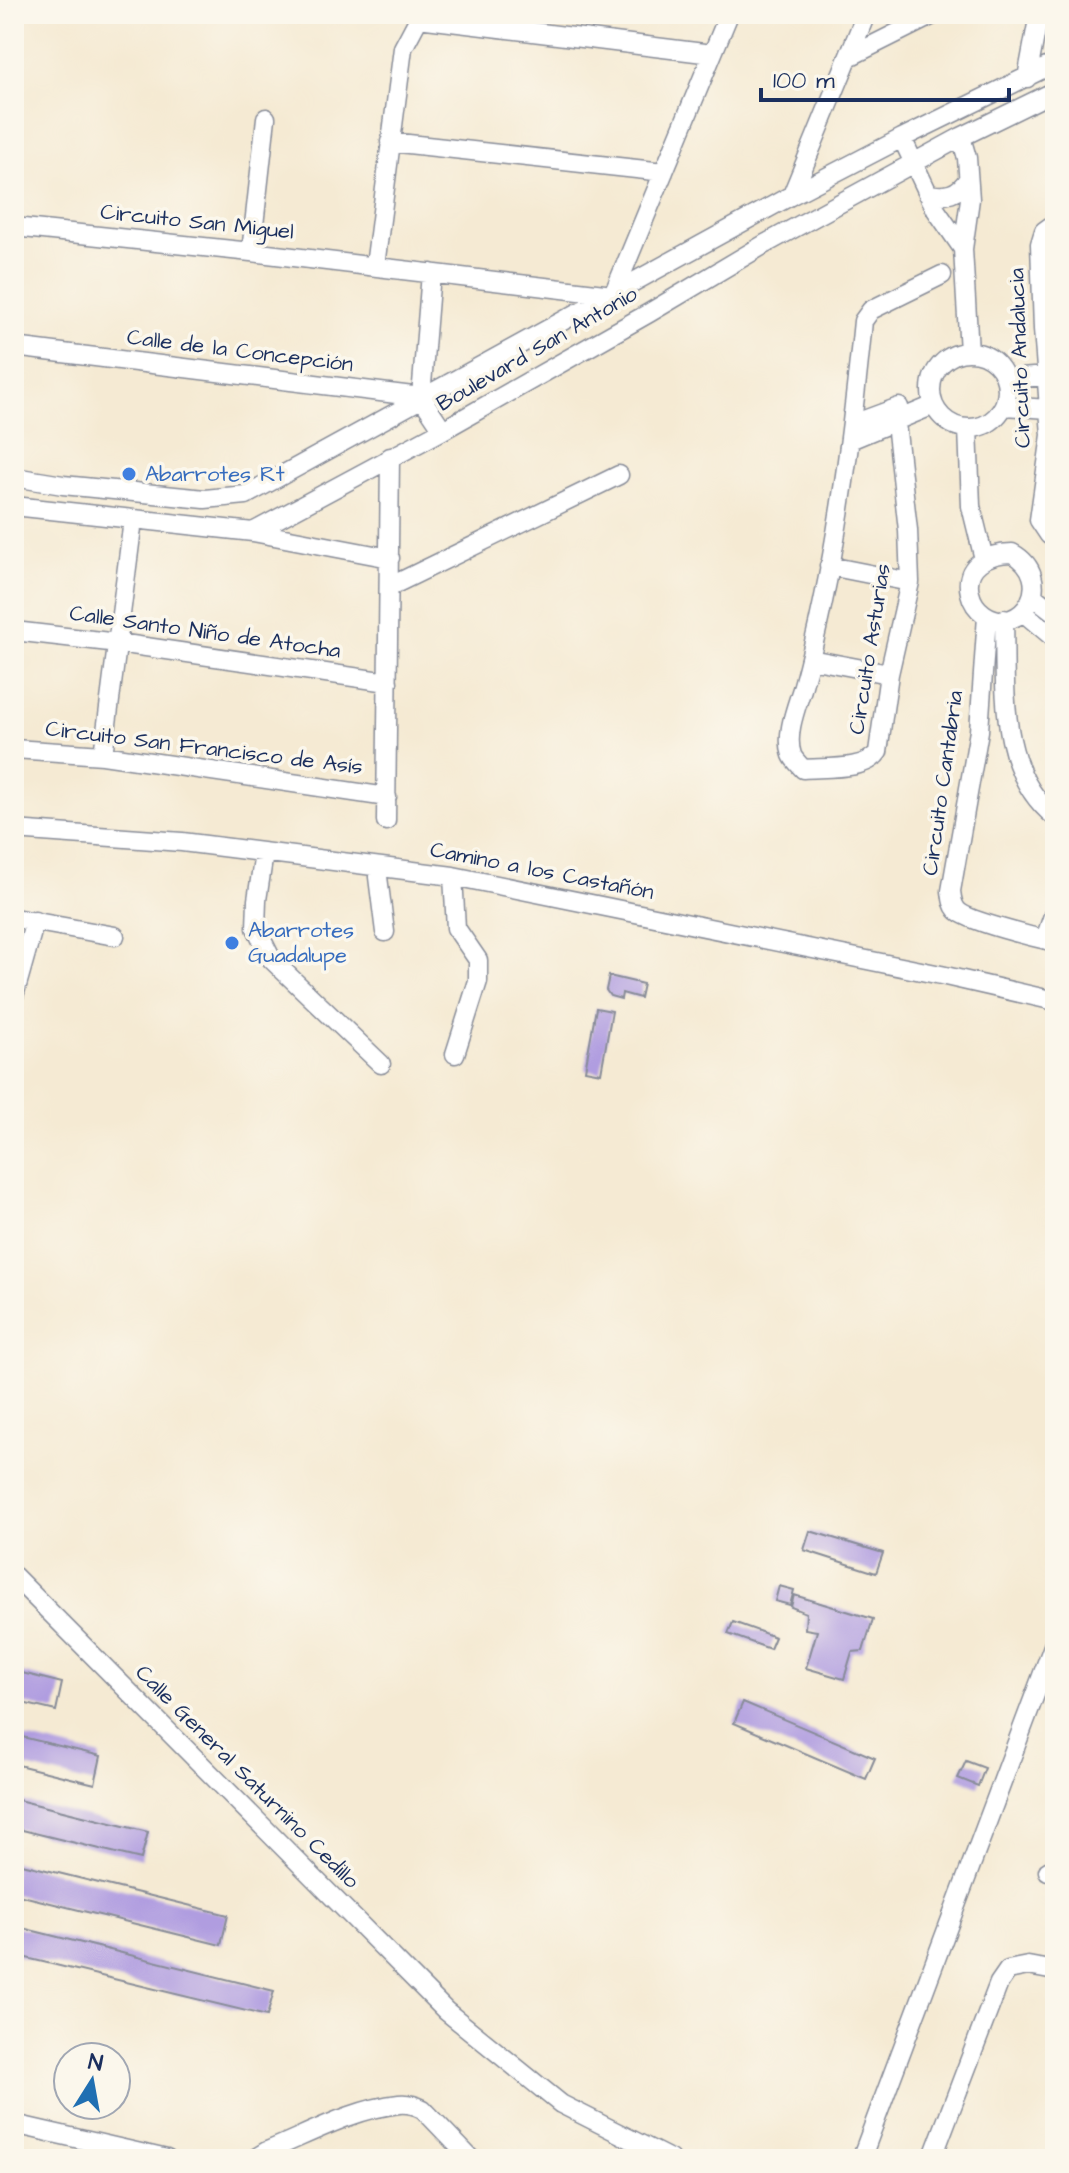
<svg xmlns="http://www.w3.org/2000/svg" width="1069" height="2173" font-family="'Architects Daughter',sans-serif">
<style>
.building{fill:#b09de0}
.lines{fill:none;stroke-linecap:round;stroke-linejoin:round}
.minor-casing{stroke:#888c98;stroke-width:21}
.minor{stroke:#fff;stroke-width:18}
.shop-dot{fill:#3f7fe0;stroke:#fbf7ec;stroke-width:3}
.labels{text-anchor:middle;dominant-baseline:central;stroke-width:7;stroke-linejoin:round;paint-order:stroke}
.street-label{font-size:22px;fill:#1b2f5e;stroke:#fbf7ec}
.shop-label{font-size:22px;fill:#366cbe;stroke:#fbf7ec;text-anchor:start}
</style>
<rect width="100%" height="100%" fill="#fbf7ec"/>
<filter id="ink" filterUnits="userSpaceOnUse"><feTurbulence type="fractalNoise" baseFrequency=".0125" numOctaves="2"/><feDisplacementMap in="SourceGraphic" scale="16" xChannelSelector="R" yChannelSelector="G"/><feConvolveMatrix kernelMatrix="1 2 1 2 8 2 1 2 1" color-interpolation-filters="sRGB"/></filter>
<filter id="wash" filterUnits="userSpaceOnUse"><feTurbulence type="fractalNoise" baseFrequency=".006" numOctaves="4" result="noise"/><feDisplacementMap in="SourceGraphic" scale="32" xChannelSelector="R" yChannelSelector="G"/><feGaussianBlur stdDeviation="1.8" result="paint"/><feColorMatrix in="noise" values="0 0 0 0 0 0 0 0 0 0 0 0 0 0 0 0 0 1.4 0 .05"/><feComposite in="paint" operator="in"/></filter>
<g filter="url(#wash)">
<rect width="100%" height="100%" fill="#f5ead3"/>
<g id="blocks">
<!-- building -->
<path class="building" d="M 609,976 L 643,984 L 640,998 L 622,993 L 621,999 L 610,996 L 606,990 Z
M 596,1008 L 612,1011 L 601,1073 L 585,1070 Z
M 810,1531 L 883,1553 L 876,1573 L 804,1550 Z
M 779,1586 L 794,1590 L 790,1605 L 775,1601 Z
M 794,1595 L 873,1619 L 863,1651 L 852,1652 L 844,1679 L 806,1668 L 817,1631 L 805,1629 L 806,1613 L 791,1607 Z
M 733,1622 L 775,1637 L 770,1649 L 728,1634 Z
M 14,1671 L 62,1683 L 56,1711 L 14,1701 Z
M 743,1702 L 875,1758 L 866,1779 L 734,1723 Z
M 14,1735 L 101,1756 L 95,1784 L 14,1764 Z
M 966,1761 L 985,1768 L 978,1786 L 958,1778 Z
M 14,1799 L 148,1832 L 141,1859 L 14,1828 Z
M 14,1862 L 228,1915 L 221,1945 L 14,1894 Z
M 14,1926 L 274,1991 L 267,2016 L 14,1955 Z"/>
</g>
</g>
<g filter="url(#ink)">
<use href="#blocks" fill-opacity="0" stroke="#888c98" stroke-width="2"/>
<g class="lines">
<!-- minor casing -->
<g class="minor-casing">
<path id="minor" d="M 418,18 L 712,54
M 849,57 L 935,14
M 1027,78 L 1039,14
M 961,137 L 967,158 L 970,199 L 963,249 L 969,352
M 902,138 L 936,210 L 963,249
M 390,142 L 664,172
M 928,194 C 946,197 958,195 968,179
M 792,195 L 866,14
M 1055,223 L 1044,231 L 1040,244 L 1043,329 L 1051,435 L 1039,520 L 1049,535 L 1055,538
M 14,227 L 251,252 L 613,295 L 729,14
M 251,252 L 266,118
M 375,266 L 403,48 L 421,14
M 14,347 L 421,397 L 443,430
M931 390a38 38 0 1 1 76 0a38 38 0 1 1-76 0Z
M 1006,379 L 1046,376
M 421,397 L 431,273
M 1004,406 L 1049,409
M 890,411 L 896,423 L 908,530 L 910,582 L 889,674 L 878,752 C 866,771 825,767 803,769 C 799,764 794,760 792,755 C 785,735 796,708 802,689 C 835,569 851,444 863,321 L 871,310 L 942,275
M 853,424 L 899,407
M 968,428 L 971,506 L 984,559
M 850,440 L 934,405
M 14,477 L 63,485 L 205,499 L 246,495 L 792,195 L 902,138 L 1055,63
M 14,506 L 253,532 L 443,430 L 649,313 L 765,244 L 961,137 L 1055,91
M 253,532 L 390,558
M 1012,553 C 1058,578 1022,640 984,614 C 977,609 972,602 970,593 C 963,565 989,553 1012,553 Z
M 829,566 L 910,582
M 389,587 L 619,475
M 1033,596 L 1055,613
M 1023,612 L 1055,639
M 987,616 L 979,731 L 951,891 C 952,898 952,904 957,910 C 966,921 1037,938 1055,942
M 1004,619 C 1006,685 997,771 1055,817
M 14,631 L 118,643 L 388,682
M 810,659 L 889,674
M 14,749 L 103,755 L 387,797
M 103,755 L 133,520
M 386,821 L 390,457
M 14,830 L 182,842 L 453,876 L 941,975 L 1055,1001
M 264,853 L 257,900 L 256,928 L 272,960 L 381,1064
M 379,867 L 378,877 L 385,932
M 453,876 L 456,928 L 478,960 L 478,981 L 455,1054
M 14,918 L 115,936
M 1045,939 L 1055,910
M 14,996 L 35,921
M 14,1576 L 446,2011 L 561,2104 L 670,2159
M 1048,1871 L 1055,1868
M 14,2124 L 167,2159
M 1055,2135 L 1055,2150
M 254,2159 L 267,2151 C 309,2134 353,2109 399,2104 C 408,2103 415,2105 423,2109 L 471,2159
M 861,2159 L 1055,1641
M 932,2159 L 999,1983 L 1008,1970 L 1028,1966 L 1055,1971"/>
</g>
<!-- minor -->
<use href="#minor" class="minor"/>
</g>
</g>
<!-- markers -->
<g class="shop-dot">
<circle cx="129" cy="474" r="8"/>
<circle cx="232" cy="943" r="8"/>
</g>
<g class="labels">
<!-- street labels -->
<g class="street-label">
<text transform="translate(197 222) rotate(6)">Circuito San Miguel</text>
<text transform="translate(537 349) rotate(-30)">Boulevard San Antonio</text>
<text transform="translate(240 351) rotate(7)">Calle de la Concepción</text>
<text transform="translate(1020 358) rotate(-92)">Circuito Andalucia</text>
<text transform="translate(205 632) rotate(8)">Calle Santo Niño de Atocha</text>
<text transform="translate(870 649) rotate(-81)">Circuito Asturias</text>
<text transform="translate(204 748) rotate(7)">Circuito San Francisco de Asís</text>
<text transform="translate(943 783) rotate(-82)">Circuito Cantabria</text>
<text transform="translate(542 871) rotate(11)">Camino a los Castañón</text>
<text transform="translate(247 1777) rotate(45)">Calle General Saturnino Cedillo</text>
</g>
<!-- shop labels -->
<g class="shop-label">
<text x="145" y="474">Abarrotes Rt</text>
<text x="248" y="930">Abarrotes<tspan x="248" dy="25">Guadalupe</tspan></text>
</g>
</g>
<!-- margin -->
<rect width="1069" height="2173" fill="none" stroke="#fbf7ec" stroke-width="48"/>
<!-- north arrow -->
<g transform="translate(92 2081) rotate(11)"><circle r="38" fill="#fbf7ec" stroke="#a1a7b3" stroke-width="2"/>
<path d="M0-6L14 30L0 20L-14 30Z" fill="#1f6fb2"/>
<text y="-12" font-size="22" font-weight="bold" text-anchor="middle" fill="#1b2f5e">N</text>
</g>
<!-- scale -->
<path d="M761 88v12h248v-12" fill="none" stroke="#1b2f5e" stroke-width="4"/>
<text x="773" y="88" font-size="24" fill="#1b2f5e" stroke="#fbf7ec" stroke-width="6" paint-order="stroke">100 m</text>
</svg>
